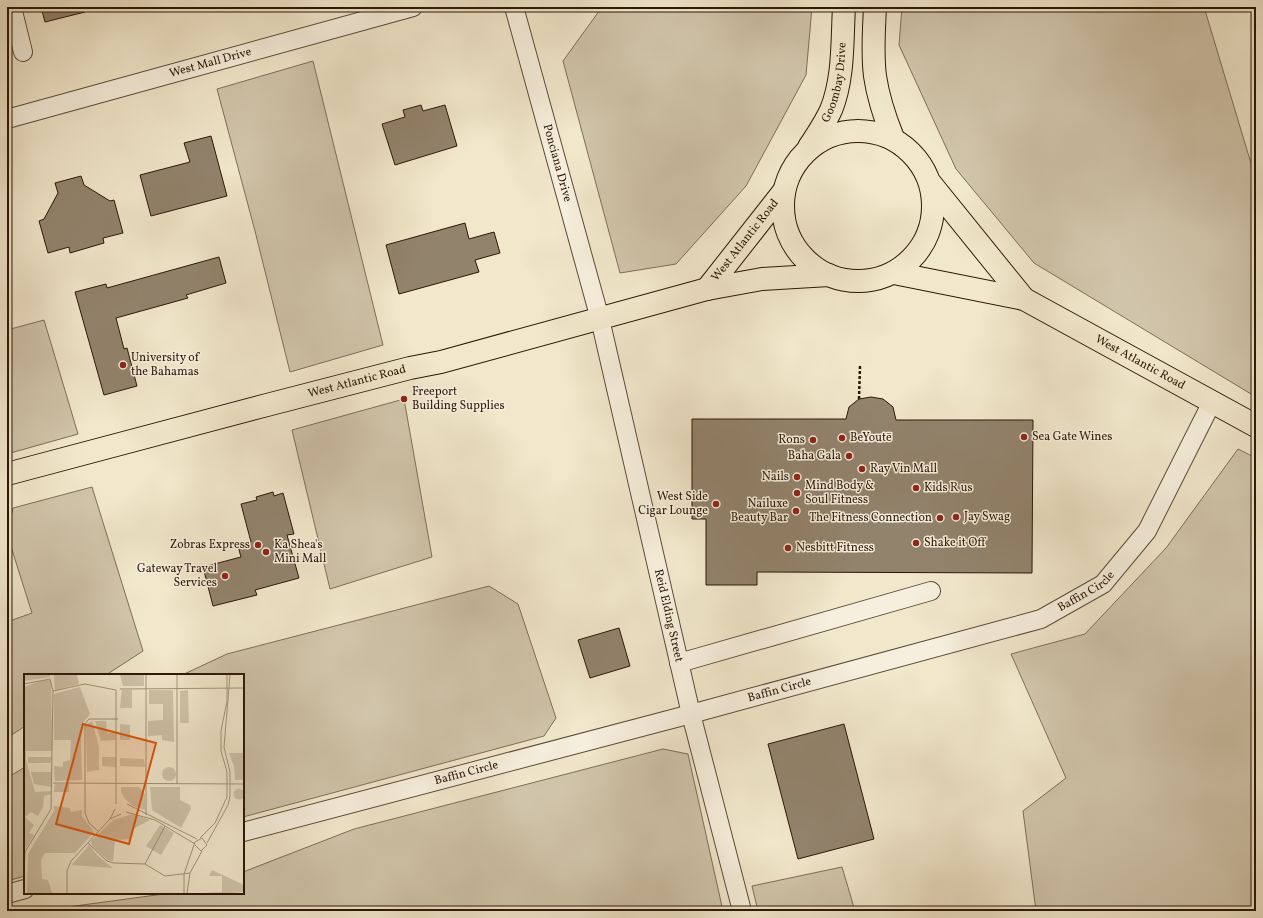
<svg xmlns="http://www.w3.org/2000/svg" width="1263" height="918" font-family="Vollkorn,serif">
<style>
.green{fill:#d0c4aa;stroke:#7e6e58}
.building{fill:#92836d;stroke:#2c1707}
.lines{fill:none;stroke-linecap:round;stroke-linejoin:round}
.minor-casing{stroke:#5d4b38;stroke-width:20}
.major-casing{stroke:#2c1707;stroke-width:24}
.path{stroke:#2c1707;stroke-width:2.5;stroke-dasharray:3 2;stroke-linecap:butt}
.minor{stroke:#f6efdd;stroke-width:18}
.major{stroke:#f1e7cb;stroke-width:22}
.poi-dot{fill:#8f2418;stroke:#f6efdd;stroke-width:1.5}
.labels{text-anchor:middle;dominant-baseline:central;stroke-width:3;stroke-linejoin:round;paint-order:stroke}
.street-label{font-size:12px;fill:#2c1707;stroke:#f6efdd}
.poi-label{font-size:12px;fill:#2c1707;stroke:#f6efdd;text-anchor:start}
.inset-road{fill:none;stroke:#a2947d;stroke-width:1}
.view{fill:#df560c;fill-opacity:0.15;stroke:#df560c;stroke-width:2}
.inset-edge{fill:none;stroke:#2c1707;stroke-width:2}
</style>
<rect width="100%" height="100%" fill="#f1e7cb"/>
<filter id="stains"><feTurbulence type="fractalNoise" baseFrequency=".005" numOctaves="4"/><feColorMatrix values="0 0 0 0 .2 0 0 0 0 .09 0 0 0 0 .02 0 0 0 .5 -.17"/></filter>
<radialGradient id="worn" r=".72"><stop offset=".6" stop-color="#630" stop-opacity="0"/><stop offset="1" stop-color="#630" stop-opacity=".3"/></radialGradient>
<!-- green -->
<path class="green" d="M 602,7 L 812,7 L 806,75 L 746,186 L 676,264 L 620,273 L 563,61 Z
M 902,7 L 1204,7 L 1256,180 L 1256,397 L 1034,263 L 956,169 L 899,45 Z
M 313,61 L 383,345 L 290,372 L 255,231 L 217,89 Z
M 44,320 L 78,434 L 7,454 L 7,330 Z
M 404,399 L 432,557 L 330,589 L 292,430 Z
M 1238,449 L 1256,458 L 1256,911 L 1036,911 L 1023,811 L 1066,778 L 1011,654 L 1085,634 L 1166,548 Z
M 92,487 L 143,651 L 106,675 L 25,675 L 25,726 L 7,738 L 7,622 L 32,613 L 7,534 L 13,508 Z
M 489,586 L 518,604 L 556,718 L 544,736 L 243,817 L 243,675 L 182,675 L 227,654 Z
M 663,749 L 688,754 L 723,911 L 38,911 L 171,893 L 243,893 L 243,872 L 354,829 Z
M 25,767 L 25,876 L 7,881 L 7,778 Z
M 842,867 L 855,911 L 758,911 L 752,886 Z"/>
<!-- building -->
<path class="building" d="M 41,7 L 85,7 L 85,12 L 45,22 Z
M 421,105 L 423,111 L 445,105 L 457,146 L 395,165 L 382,124 L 405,117 L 403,110 Z
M 211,136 L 227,196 L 151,216 L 140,175 L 190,162 L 184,143 Z
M 81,176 L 84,185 L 110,201 L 114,200 L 123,233 L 103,238 L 104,243 L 70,253 L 69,247 L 48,253 L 39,221 L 44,219 L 58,193 L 55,183 Z
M 465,223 L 469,239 L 494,232 L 500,253 L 475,260 L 479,272 L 399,294 L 386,245 Z
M 219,257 L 226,283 L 186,295 L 188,298 L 116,318 L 124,349 L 127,348 L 137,386 L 104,395 L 75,292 L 106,284 L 107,288 Z
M 871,397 L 883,399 L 893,407 L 896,420 L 1033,420 L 1032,573 L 757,572 L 757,585 L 706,585 L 706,519 L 692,519 L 692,419 L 846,419 L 849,407 L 859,399 Z
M 273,492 L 274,496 L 283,493 L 294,534 L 287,535 L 299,578 L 255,590 L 257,595 L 213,606 L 203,567 L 241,557 L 238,546 L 251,542 L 241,504 L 257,500 L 256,497 Z
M 619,628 L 630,666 L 590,678 L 578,640 Z
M 844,724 L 874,839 L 798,859 L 768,744 Z"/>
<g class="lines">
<!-- minor casing -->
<g class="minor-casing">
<g id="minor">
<path d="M 12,7 L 23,52"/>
<path id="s1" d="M 514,7 L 600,319 L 691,714 L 742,911"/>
<path id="s2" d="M 7,119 L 413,7"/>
<path d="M 679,663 L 931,591"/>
<path id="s3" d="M 243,832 L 691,714 L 1041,619 L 1103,584 L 1147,531 L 1212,402"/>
<path d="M 7,894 L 25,889"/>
</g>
</g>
<!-- major casing -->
<g class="major-casing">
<g id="major">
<path d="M 875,7 C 874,30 872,53 875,76 C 878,97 885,118 893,138"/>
<circle cx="858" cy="206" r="75"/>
<path id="s4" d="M 809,147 C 817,135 825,123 831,110 C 844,78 842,41 844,7"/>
<path d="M 931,184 L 1024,299"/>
<path id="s5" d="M 894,273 L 1024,299 L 1256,426"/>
<path id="s6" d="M 707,289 L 784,191"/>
<path id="s7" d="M 7,474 L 267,405 L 410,368 L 441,362 L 707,289 L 762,279 L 829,275"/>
</g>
</g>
<!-- path -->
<path class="path" d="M 859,399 L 860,366"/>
<!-- minor -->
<use href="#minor" class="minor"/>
<!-- major -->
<use href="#major" class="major"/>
</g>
<!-- markers -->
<g class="poi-dot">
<circle cx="123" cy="365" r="4"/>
<circle cx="404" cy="399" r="4"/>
<circle cx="1024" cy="437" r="4"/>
<circle cx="842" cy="438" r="4"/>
<circle cx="813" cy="440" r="4"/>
<circle cx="849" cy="456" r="4"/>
<circle cx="862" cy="469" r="4"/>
<circle cx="797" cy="477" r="4"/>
<circle cx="916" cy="488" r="4"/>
<circle cx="797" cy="493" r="4"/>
<circle cx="716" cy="504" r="4"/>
<circle cx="796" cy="511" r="4"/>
<circle cx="956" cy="517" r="4"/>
<circle cx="940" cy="518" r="4"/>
<circle cx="916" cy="543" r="4"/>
<circle cx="258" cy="545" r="4"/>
<circle cx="788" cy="548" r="4"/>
<circle cx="266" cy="552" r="4"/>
<circle cx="225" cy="576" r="4"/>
</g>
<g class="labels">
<!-- street labels -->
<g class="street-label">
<text stroke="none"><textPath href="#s2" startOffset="211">West Mall Drive</textPath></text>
<text stroke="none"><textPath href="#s4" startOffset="71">Goombay Drive</textPath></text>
<text stroke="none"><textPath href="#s1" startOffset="162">Ponciana Drive</textPath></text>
<text stroke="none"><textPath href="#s6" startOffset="62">West Atlantic Road</textPath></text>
<text stroke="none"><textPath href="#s5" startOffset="265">West Atlantic Road</textPath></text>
<text stroke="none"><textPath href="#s7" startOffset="362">West Atlantic Road</textPath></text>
<text stroke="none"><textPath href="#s3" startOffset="879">Baffin Circle</textPath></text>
<text stroke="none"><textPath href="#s1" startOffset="628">Reid Elding Street</textPath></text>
<text stroke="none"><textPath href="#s3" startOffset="555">Baffin Circle</textPath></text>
<text stroke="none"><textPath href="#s3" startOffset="231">Baffin Circle</textPath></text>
</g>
<!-- poi labels -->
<g class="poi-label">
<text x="131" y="358">University of<tspan x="131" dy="14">the Bahamas</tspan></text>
<text x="412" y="392">Freeport<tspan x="412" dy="14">Building Supplies</tspan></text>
<text x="1032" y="437">Sea Gate Wines</text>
<text x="850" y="438">BeYoutē</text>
<text x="805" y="440" text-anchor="end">Rons</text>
<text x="841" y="456" text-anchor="end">Baha Gala</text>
<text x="870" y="469">Ray Vin Mall</text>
<text x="789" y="477" text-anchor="end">Nails</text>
<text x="805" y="486">Mind Body &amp;<tspan x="805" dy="14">Soul Fitness</tspan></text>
<text x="924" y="488">Kids R us</text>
<text x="708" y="497" text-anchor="end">West Side<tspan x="708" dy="14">Cigar Lounge</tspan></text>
<text x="788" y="504" text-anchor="end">Nailuxe<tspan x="788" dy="14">Beauty Bar</tspan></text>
<text x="964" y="517">Jay Swag</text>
<text x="932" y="518" text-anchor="end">The Fitness Connection</text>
<text x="924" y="543">Shake it Off</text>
<text x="250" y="545" text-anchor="end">Zobras Express</text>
<text x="274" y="545">Ka Shea's<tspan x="274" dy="14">Mini Mall</tspan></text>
<text x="796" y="548">Nesbitt Fitness</text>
<text x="217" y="569" text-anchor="end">Gateway Travel<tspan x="217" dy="14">Services</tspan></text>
</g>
</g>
<!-- overview -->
<g transform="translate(24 674)">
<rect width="220" height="220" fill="#f1e7cb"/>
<path d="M 0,1 L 26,1 L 26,3 L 0,7 ZM 30,1 L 53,1 L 55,10 L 31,16 ZM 96,1 L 120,1 L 120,12 L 99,12 ZM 19,6 L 27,6 L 28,77 L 2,77 L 2,86 L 11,118 L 27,117 L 27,120 L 20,122 L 19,133 L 14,142 L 7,138 L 1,143 L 10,151 L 5,159 L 10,161 L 1,176 L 0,13 ZM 56,13 L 66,40 L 59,49 L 57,66 L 58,106 L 31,107 L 30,92 L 39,93 L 39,88 L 46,86 L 47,66 L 30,66 L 30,20 ZM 98,16 L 108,16 L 108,34 L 96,34 ZM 125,16 L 149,16 L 150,68 L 138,66 L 138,61 L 124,62 L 124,47 L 139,46 L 139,30 L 125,30 ZM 164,16 L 165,49 L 156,49 L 156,17 ZM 68,47 L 75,73 L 75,96 L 63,98 L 62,51 ZM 71,47 L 82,47 L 83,59 L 91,59 L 91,66 L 77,67 ZM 96,50 L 106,51 L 106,66 L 96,66 ZM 205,79 L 220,79 L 220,106 L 211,106 L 210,92 ZM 4,83 L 28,83 L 27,89 L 4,89 ZM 78,83 L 92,83 L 92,93 L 78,92 ZM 96,84 L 120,85 L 121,93 L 96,92 ZM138 100a7 7 0 1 1 14 0a7 7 0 1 1-14 0ZM 7,98 L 27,98 L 27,113 L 10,110 ZM 31,110 L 45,110 L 45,118 L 30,118 ZM 97,113 L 115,113 L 121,120 L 121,136 L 109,132 L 101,125 L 97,118 ZM 126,113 L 156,113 L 156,126 L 166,131 L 167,135 L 157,154 L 128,136 ZM209.5 120a5.5 5.5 0 1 1 11 0a5.5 5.5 0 1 1-11 0ZM 30,132 L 46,134 L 47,138 L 58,136 L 58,142 L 70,158 L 51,179 L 21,179 L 17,186 L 18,205 L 24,206 L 28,219 L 3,219 L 4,180 L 30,137 ZM 109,140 L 126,146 L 109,155 L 107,165 L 91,166 L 89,187 L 84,186 L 68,172 L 67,167 L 89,146 ZM 136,151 L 150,159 L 137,181 L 122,172 ZM 65,171 L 74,182 L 89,194 L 48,191 ZM 188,196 L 220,211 L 219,218 L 208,219 L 179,219 L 198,218 L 198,202 L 185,202 Z" fill="#d0c4aa"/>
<path class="inset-road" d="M 153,1 L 153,110M 0,10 L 26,5 L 29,17 L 27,135 L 1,178 L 0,200M 96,15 L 220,14M 92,16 L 92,130M 29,17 L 61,10 L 92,16M 29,109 L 220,110M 103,130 L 173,165M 102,138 L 131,146 L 171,170M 122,141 L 122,1M 86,145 L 97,140M 74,157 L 65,149 L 61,139 L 61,50 L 65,45 L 94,45M 176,164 L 191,149 L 203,123 L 203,98 L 197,77 L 197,57 L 203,27 L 203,1M 64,169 L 83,187 L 90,189 L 121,190 L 141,202 L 166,199M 183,169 L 204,131 L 206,122 L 206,98 L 200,73 L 206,1M 121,190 L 141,152M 43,219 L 43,197 L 47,187 L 86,145 L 91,135M 160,219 L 160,200 L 171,168 L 178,164 L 183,171 L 177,177 L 171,171M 163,219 L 166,199 L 178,177"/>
<path class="view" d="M 59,50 L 132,69 L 105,170 L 32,150 Z"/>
<rect width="220" height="220" class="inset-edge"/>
</g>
<!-- margin -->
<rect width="1263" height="918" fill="none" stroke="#f1e7cb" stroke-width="24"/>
<rect x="8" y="8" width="1247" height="902" fill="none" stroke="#2c1707" stroke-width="2"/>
<rect x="12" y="12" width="1239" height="894" fill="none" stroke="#2c1707"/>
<rect width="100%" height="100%" filter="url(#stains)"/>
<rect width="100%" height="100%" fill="url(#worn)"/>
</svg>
